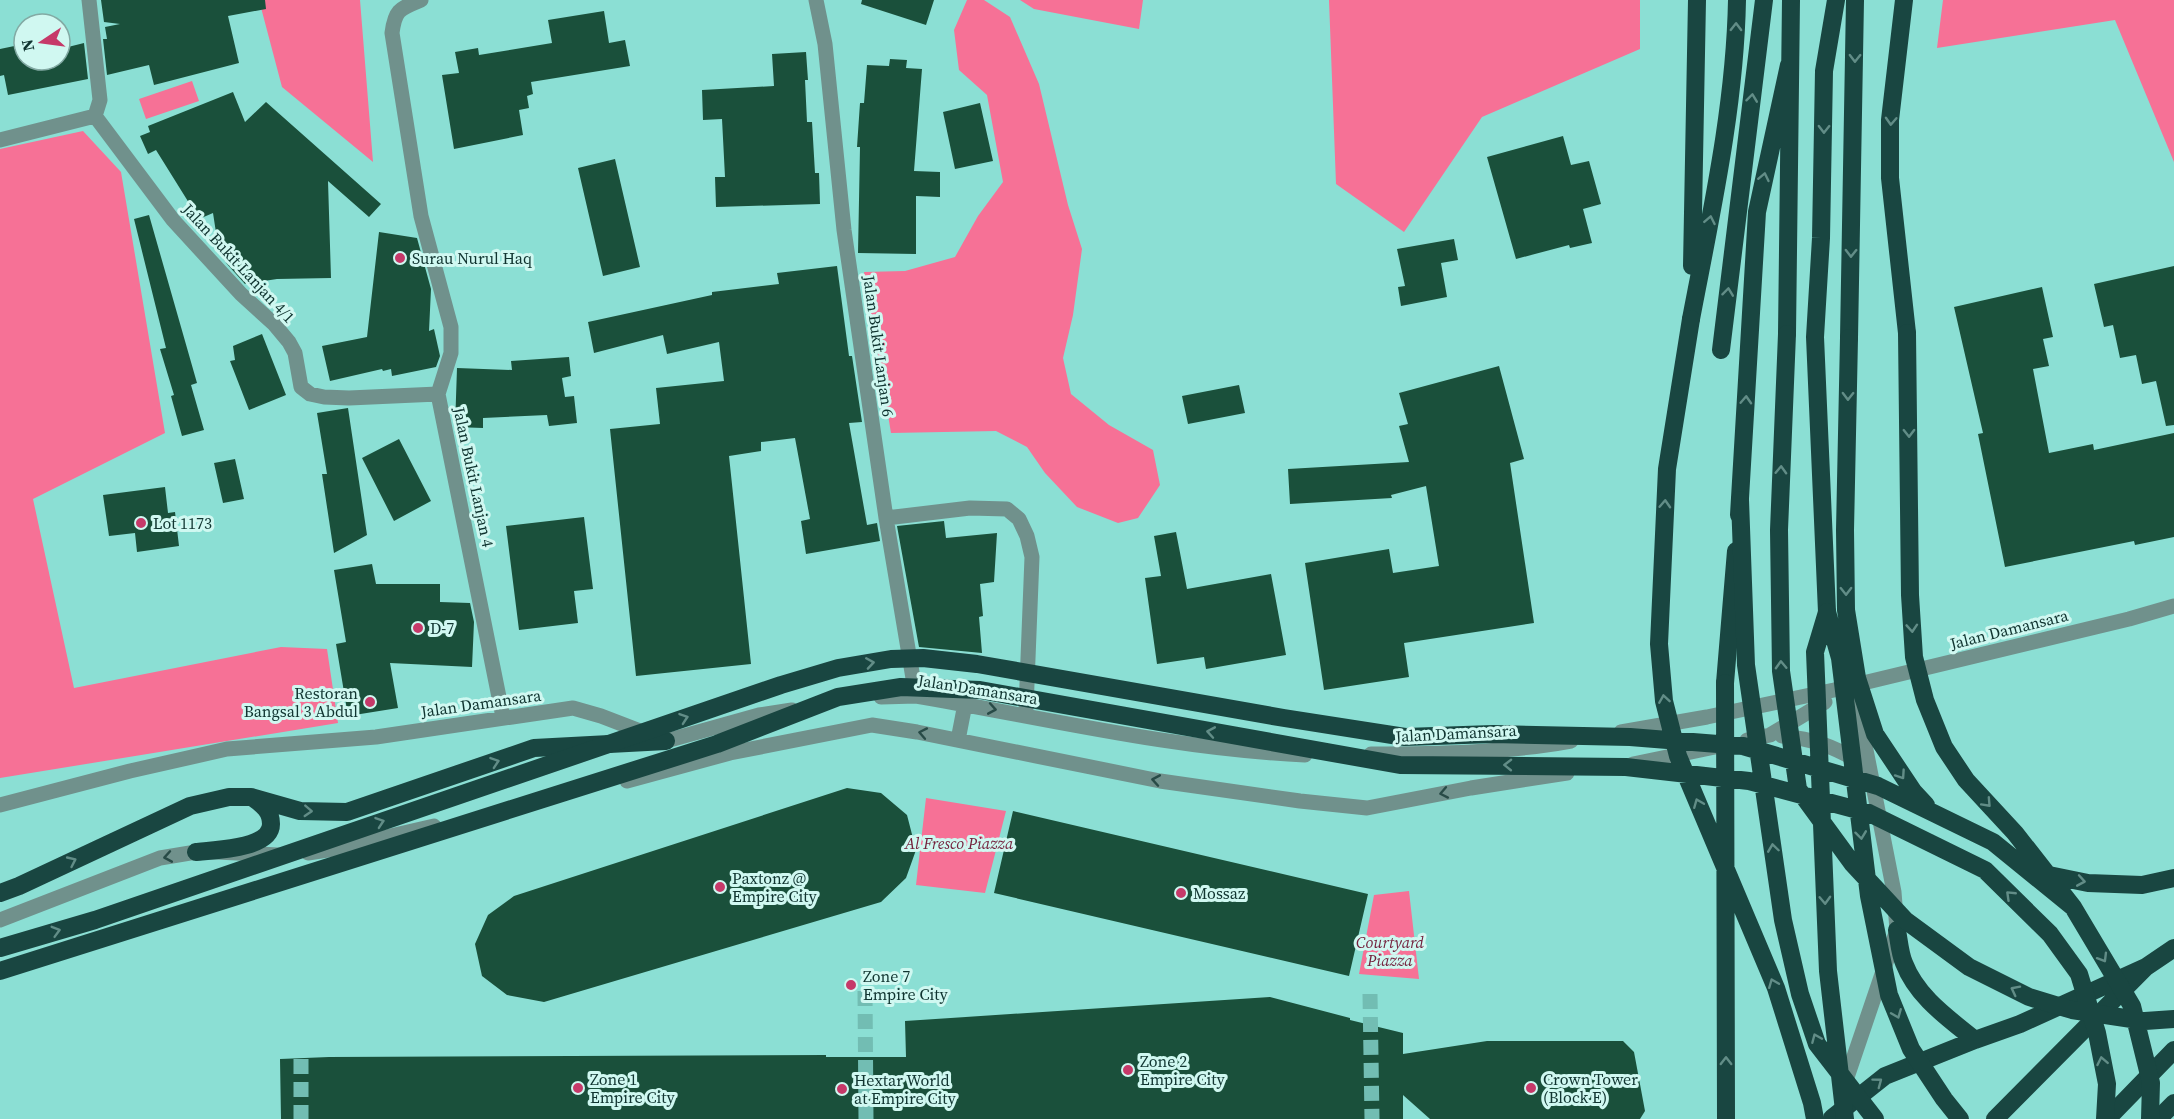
<svg xmlns="http://www.w3.org/2000/svg" width="2174" height="1119" font-family="'Source Serif 4',serif">
<style>
.green{fill:#f67196}
.building{fill:#1a503b}
.lines{fill:none;stroke-linecap:round;stroke-linejoin:round}
.minor-tunnel{stroke:#72bdb3;stroke-width:15;stroke-dasharray:15 8;stroke-linecap:butt}
.minor{stroke:#70918c;stroke-width:15}
.highway{stroke:#194641;stroke-width:18}
.highway-bridge{stroke:#194641;stroke-width:18}
.oneway{stroke:#628d87}
.oneway2{stroke:#284b47}
.poi-dot{fill:#c63969;stroke:#d0f8f1;stroke-width:2}
.labels{text-anchor:middle;dominant-baseline:central;stroke-width:6;stroke-linejoin:round;paint-order:stroke}
.poi-label{font-size:16px;fill:#103430;stroke:#d0f8f1;text-anchor:start}
.street-label{font-size:16px;fill:#103430;stroke:#d0f8f1}
.park-label{font-size:16px;font-style:italic;fill:#731f3b;stroke:#d0f8f1}
</style>
<rect width="100%" height="100%" fill="#8bdfd4"/>
<!-- green -->
<path class="green" d="M 259,0 L 360,0 L 373,162 L 282,87 Z
M 967,0 L 984,0 L 1010,17 L 1039,84 L 1068,205 L 1082,249 L 1073,315 L 1063,358 L 1071,394 L 1109,425 L 1153,450 L 1160,485 L 1138,518 L 1118,523 L 1077,507 L 1045,473 L 1027,447 L 996,431 L 891,433 L 864,272 L 905,271 L 955,257 L 978,216 L 1003,182 L 987,95 L 959,70 L 954,30 Z
M 1020,0 L 1143,0 L 1139,29 L 1034,9 Z
M 1329,0 L 1640,0 L 1640,49 L 1482,117 L 1404,232 L 1336,184 Z
M 1943,0 L 2174,0 L 2174,162 L 2115,20 L 1937,48 Z
M 192,81 L 199,101 L 146,119 L 139,99 Z
M 83,131 L 121,172 L 165,433 L 33,499 L 74,688 L 281,647 L 327,649 L 338,723 L 0,778 L 0,149 Z
M 926,798 L 1006,811 L 985,893 L 916,885 Z
M 1409,891 L 1419,979 L 1359,974 L 1374,895 Z"/>
<!-- building -->
<path class="building" d="M 101,0 L 265,0 L 266,9 L 228,16 L 239,63 L 154,85 L 149,65 L 107,75 L 103,39 L 107,39 L 105,27 L 120,24 L 104,22 Z
M 862,0 L 934,0 L 926,25 L 861,4 Z
M 604,11 L 609,43 L 625,40 L 630,66 L 531,82 L 533,94 L 527,96 L 529,108 L 519,110 L 523,135 L 454,149 L 442,75 L 459,73 L 455,52 L 478,48 L 479,55 L 552,43 L 548,20 Z
M 84,43 L 88,79 L 8,95 L 4,75 L 0,76 L 0,49 L 24,44 L 24,60 L 60,60 L 60,49 Z
M 806,52 L 808,80 L 805,80 L 807,122 L 812,122 L 815,173 L 819,173 L 820,204 L 716,207 L 715,177 L 725,177 L 722,119 L 703,120 L 702,90 L 774,86 L 772,54 Z
M 890,59 L 907,60 L 906,68 L 922,69 L 914,171 L 940,172 L 940,197 L 916,196 L 916,254 L 858,253 L 860,147 L 857,147 L 860,103 L 864,103 L 867,65 L 889,66 Z
M 233,92 L 245,122 L 266,102 L 381,204 L 369,217 L 328,181 L 331,278 L 277,279 L 245,284 L 227,264 L 219,252 L 213,213 L 199,219 L 156,150 L 148,154 L 140,136 L 150,132 L 148,126 Z
M 980,103 L 993,161 L 955,169 L 943,112 Z
M 1563,136 L 1571,165 L 1589,161 L 1601,204 L 1583,209 L 1592,243 L 1570,248 L 1569,245 L 1516,259 L 1487,157 Z
M 615,159 L 640,267 L 603,276 L 578,168 Z
M 149,215 L 197,383 L 191,385 L 204,430 L 182,436 L 171,396 L 174,395 L 160,349 L 166,348 L 134,219 Z
M 379,232 L 417,238 L 431,289 L 429,331 L 434,329 L 440,356 L 436,367 L 392,376 L 391,369 L 383,371 L 382,369 L 330,381 L 322,346 L 367,337 Z
M 1454,239 L 1458,260 L 1441,263 L 1447,297 L 1401,306 L 1398,287 L 1405,286 L 1397,249 Z
M 837,266 L 849,356 L 852,356 L 862,422 L 849,423 L 867,525 L 877,523 L 880,541 L 806,554 L 801,521 L 810,519 L 795,438 L 761,442 L 761,451 L 729,456 L 751,664 L 636,676 L 610,429 L 660,424 L 656,388 L 724,381 L 719,342 L 667,354 L 663,335 L 594,353 L 588,322 L 712,295 L 712,292 L 779,284 L 777,273 Z
M 2174,266 L 2174,425 L 2166,426 L 2156,381 L 2142,384 L 2136,355 L 2120,358 L 2113,325 L 2104,327 L 2094,284 Z
M 2042,287 L 2053,337 L 2043,339 L 2049,366 L 2033,369 L 2049,453 L 2093,444 L 2094,450 L 2174,433 L 2174,537 L 2135,545 L 2134,541 L 2005,567 L 1978,434 L 1983,433 L 1954,307 Z
M 262,334 L 286,395 L 249,410 L 230,361 L 235,360 L 233,346 Z
M 569,357 L 571,376 L 562,378 L 565,397 L 574,396 L 577,423 L 549,426 L 547,415 L 483,418 L 483,428 L 455,427 L 457,368 L 512,370 L 511,361 Z
M 1499,366 L 1524,459 L 1510,463 L 1534,623 L 1404,643 L 1409,677 L 1324,690 L 1305,563 L 1389,549 L 1393,573 L 1439,566 L 1426,486 L 1391,495 L 1392,498 L 1290,504 L 1288,469 L 1409,462 L 1399,426 L 1408,424 L 1399,393 Z
M 1239,385 L 1245,413 L 1188,424 L 1182,396 Z
M 348,408 L 367,535 L 334,553 L 322,474 L 327,474 L 317,413 Z
M 399,439 L 431,501 L 394,521 L 362,458 Z
M 235,459 L 244,499 L 223,503 L 214,463 Z
M 165,487 L 168,513 L 175,512 L 179,546 L 137,552 L 135,533 L 109,536 L 103,495 Z
M 584,517 L 593,589 L 574,591 L 578,623 L 519,630 L 506,526 Z
M 944,521 L 946,538 L 997,533 L 994,582 L 980,584 L 983,616 L 979,617 L 982,653 L 919,647 L 897,526 Z
M 1176,532 L 1187,589 L 1271,574 L 1286,655 L 1206,669 L 1204,657 L 1157,664 L 1145,578 L 1161,576 L 1154,536 Z
M 372,564 L 376,584 L 440,584 L 440,602 L 470,603 L 474,622 L 472,667 L 390,663 L 398,708 L 348,716 L 336,644 L 346,642 L 334,570 Z
M 847,788 L 881,793 L 907,815 L 916,850 L 906,878 L 881,902 L 544,1002 L 507,995 L 482,976 L 475,944 L 488,915 L 514,896 Z
M 1013,811 L 1368,894 L 1349,976 L 994,893 Z
M 1270,997 L 1350,1018 L 1350,1020 L 1403,1033 L 1403,1054 L 1487,1041 L 1623,1041 L 1634,1052 L 1645,1111 L 1640,1119 L 1430,1119 L 1403,1095 L 1403,1119 L 281,1119 L 280,1059 L 329,1057 L 826,1055 L 826,1057 L 906,1057 L 905,1021 Z"/>
<g class="lines">
<!-- minor-tunnel -->
<path class="minor-tunnel" d="M 865,991 L 866,1119
M 1370,994 L 1372,1119
M 301,1059 L 301,1119"/>
<!-- minor -->
<path class="minor" d="M 89,0 L 100,100 L 95,116
M 421,0 C 399,9 395,10 392,33 L 421,216 L 451,327 L 451,353 L 438,394 L 503,717
M 816,0 L 825,44 L 844,230 L 886,518 L 916,696
M 95,116 L 173,220 L 241,294 L 274,324 L 289,342 L 295,353 L 301,387 L 310,394 L 324,397 L 349,398 L 438,394
M 0,140 L 95,116
M 886,518 L 970,508 L 1007,509 L 1019,519 L 1027,536 L 1032,557 L 1026,709
M 881,697 L 916,696 C 1045,718 1173,749 1305,755
M 1621,732 L 1707,717 L 1834,690 L 2129,619 L 2174,606
M 1782,736 C 1814,739 1832,746 1860,762
M 958,740 L 965,704
M 1747,740 L 1770,735 L 1825,702
M 1371,754 C 1437,754 1506,753 1571,741
M 1633,764 L 1715,747
M 627,781 L 730,753 L 872,725 L 917,732 L 1160,781 L 1300,801 L 1367,808 L 1471,788 L 1567,773
M 0,805 L 130,771 L 227,749 L 376,737 L 573,708 L 601,716 L 666,741 L 759,715 L 792,710
M 308,853 L 334,849 L 434,826
M 0,920 L 160,858 L 196,852 L 217,852 L 278,855
M 1843,1089 L 1897,930 L 1894,892 L 1855,694"/>
<!-- highway -->
<path class="highway" d="M 1904,0 L 1890,120 L 1890,178 L 1907,333
M 1692,266 L 1697,0
M 1691,319 C 1711,214 1735,107 1737,0
M 1787,334 L 1791,0
M 1849,338 L 1855,0
M 1721,350 L 1764,0
M 1739,515 L 1757,212 L 1789,65
M 1827,612 L 1815,337 L 1821,238 L 1824,71 L 1836,0
M 1725,683 L 1736,551
M 196,852 C 214,850 271,849 271,824 C 271,811 263,805 253,798
M 0,893 L 19,886 L 190,806 L 229,797 L 251,797 L 300,811 L 347,812 L 534,748 L 666,741
M 1897,930 C 1899,941 1900,954 1904,963 C 1917,997 1948,1018 1975,1040
M 1832,1118 L 1885,1076 L 1975,1040 L 2020,1024 L 2146,967
M 1995,1119 L 2146,967 L 2174,948
M 2107,1119 L 2174,1050
M 2158,1119 L 2174,1103"/>
<!-- highway-bridge -->
<path class="highway-bridge" d="M 1691,319 L 1667,469 L 1659,644 L 1664,701 L 1678,756 L 1776,988 L 1812,1103 L 1815,1119
M 1907,333 L 1910,595 L 1914,657 L 1925,700 L 1944,747 L 1966,780 L 2015,833 L 2073,907 L 2132,1006 L 2151,1083 L 2150,1119
M 1787,334 L 1779,530 L 1781,671 L 1798,789 L 1852,863 L 1905,920 L 1969,967 L 2029,997 L 2072,1010 L 2145,1021 L 2174,1019
M 1849,338 L 1845,530 L 1846,610 L 1857,678 L 1875,734 L 1913,791 L 1926,805
M 1740,500 L 1746,665 L 1783,920 L 1800,994 L 1817,1044 L 1875,1119
M 1827,612 L 1840,658 L 1869,896 L 1889,995 L 1911,1049 L 1944,1099 L 1960,1119
M 1827,612 L 1815,652 L 1828,971 L 1845,1119
M 1725,683 L 1726,1119
M 2044,874 L 2088,883 L 2142,885 L 2174,878
M 0,948 L 95,920 L 781,685 L 838,668 L 891,659 L 923,658 L 977,664 L 1284,718 L 1405,737 L 1493,734 L 1630,737 L 1743,746 L 1878,786 L 1993,842 L 2073,907
M 0,971 L 717,744 L 838,697 L 901,687 L 980,690 L 1400,765 L 1626,767 L 1749,781 L 1869,813 L 1985,870 L 2050,934 L 2079,974 L 2097,1033 L 2107,1084 L 2105,1119"/>
</g>
<!-- one-way arrows -->
<defs><path id="oneway-chevron" d="M-2-3.5L2.5 0L-2 3.5" fill="none" stroke-width="1.6" stroke-linecap="round" stroke-linejoin="round" transform="scale(1.5)"/></defs>
<g class="oneway">
<use href="#oneway-chevron" transform="translate(1736 27) rotate(-89)"/>
<use href="#oneway-chevron" transform="translate(1855 58) rotate(91)"/>
<use href="#oneway-chevron" transform="translate(1752 98) rotate(-83)"/>
<use href="#oneway-chevron" transform="translate(1891 121) rotate(93)"/>
<use href="#oneway-chevron" transform="translate(1824 129) rotate(91)"/>
<use href="#oneway-chevron" transform="translate(1764 177) rotate(-78)"/>
<use href="#oneway-chevron" transform="translate(1710 220) rotate(-79)"/>
<use href="#oneway-chevron" transform="translate(1851 253) rotate(91)"/>
<use href="#oneway-chevron" transform="translate(1728 292) rotate(-83)"/>
<use href="#oneway-chevron" transform="translate(1848 396) rotate(91)"/>
<use href="#oneway-chevron" transform="translate(1746 400) rotate(-87)"/>
<use href="#oneway-chevron" transform="translate(1909 433) rotate(89)"/>
<use href="#oneway-chevron" transform="translate(1781 470) rotate(-88)"/>
<use href="#oneway-chevron" transform="translate(1665 504) rotate(-87)"/>
<use href="#oneway-chevron" transform="translate(1846 591) rotate(89)"/>
<use href="#oneway-chevron" transform="translate(1912 628) rotate(86)"/>
<use href="#oneway-chevron" transform="translate(870 663) rotate(-9)"/>
<use href="#oneway-chevron" transform="translate(1781 665) rotate(-92)"/>
<use href="#oneway-chevron" transform="translate(1664 699) rotate(-99)"/>
<use href="#oneway-chevron" transform="translate(684 718) rotate(-19)"/>
<use href="#oneway-chevron" transform="translate(1211 732) rotate(-170)"/>
<use href="#oneway-chevron" transform="translate(495 762) rotate(-19)"/>
<use href="#oneway-chevron" transform="translate(1508 765) rotate(-179)"/>
<use href="#oneway-chevron" transform="translate(1901 775) rotate(56)"/>
<use href="#oneway-chevron" transform="translate(1698 803) rotate(-112)"/>
<use href="#oneway-chevron" transform="translate(1987 803) rotate(47)"/>
<use href="#oneway-chevron" transform="translate(308 811) rotate(3)"/>
<use href="#oneway-chevron" transform="translate(380 822) rotate(-19)"/>
<use href="#oneway-chevron" transform="translate(1861 835) rotate(83)"/>
<use href="#oneway-chevron" transform="translate(1773 848) rotate(-98)"/>
<use href="#oneway-chevron" transform="translate(72 861) rotate(-25)"/>
<use href="#oneway-chevron" transform="translate(2081 881) rotate(10)"/>
<use href="#oneway-chevron" transform="translate(2010 895) rotate(-136)"/>
<use href="#oneway-chevron" transform="translate(1825 900) rotate(88)"/>
<use href="#oneway-chevron" transform="translate(56 931) rotate(-16)"/>
<use href="#oneway-chevron" transform="translate(2103 958) rotate(59)"/>
<use href="#oneway-chevron" transform="translate(1773 983) rotate(-112)"/>
<use href="#oneway-chevron" transform="translate(2015 990) rotate(-153)"/>
<use href="#oneway-chevron" transform="translate(1897 1014) rotate(68)"/>
<use href="#oneway-chevron" transform="translate(1816 1038) rotate(-113)"/>
<use href="#oneway-chevron" transform="translate(1726 1061) rotate(-90)"/>
<use href="#oneway-chevron" transform="translate(2102 1061) rotate(-101)"/>
<use href="#oneway-chevron" transform="translate(1878 1082) rotate(-37)"/>
</g>
<g class="oneway2">
<use href="#oneway-chevron" transform="translate(992 709) rotate(10)"/>
<use href="#oneway-chevron" transform="translate(923 733) rotate(-169)"/>
<use href="#oneway-chevron" transform="translate(1156 780) rotate(-170)"/>
<use href="#oneway-chevron" transform="translate(1444 793) rotate(169)"/>
<use href="#oneway-chevron" transform="translate(168 857) rotate(170)"/>
</g>
<!-- markers -->
<g class="poi-dot">
<circle cx="400" cy="258" r="6"/>
<circle cx="141" cy="523" r="6"/>
<circle cx="418" cy="628" r="6"/>
<circle cx="370" cy="702" r="6"/>
<circle cx="720" cy="887" r="6"/>
<circle cx="1181" cy="893" r="6"/>
<circle cx="851" cy="985" r="6"/>
<circle cx="1128" cy="1070" r="6"/>
<circle cx="578" cy="1088" r="6"/>
<circle cx="1531" cy="1088" r="6"/>
<circle cx="842" cy="1089" r="6"/>
</g>
<g class="labels">
<!-- poi labels -->
<g class="poi-label">
<text x="412" y="258">Surau Nurul Haq</text>
<text x="153" y="523">Lot 1173</text>
<text x="430" y="628">D-7</text>
<text x="358" y="693" text-anchor="end">Restoran<tspan x="358" dy="18">Bangsal 3 Abdul</tspan></text>
<text x="732" y="878">Paxtonz @<tspan x="732" dy="18">Empire City</tspan></text>
<text x="1193" y="893">Mossaz</text>
<text x="863" y="976">Zone 7<tspan x="863" dy="18">Empire City</tspan></text>
<text x="1140" y="1061">Zone 2<tspan x="1140" dy="18">Empire City</tspan></text>
<text x="590" y="1079">Zone 1<tspan x="590" dy="18">Empire City</tspan></text>
<text x="1543" y="1079">Crown Tower<tspan x="1543" dy="18">(Block E)</tspan></text>
<text x="854" y="1080">Hextar World<tspan x="854" dy="18">at Empire City</tspan></text>
</g>
<!-- street labels -->
<g class="street-label">
<text transform="translate(239 263) rotate(47)">Jalan Bukit Lanjan 4/1</text>
<text transform="translate(879 346) rotate(82)">Jalan Bukit Lanjan 6</text>
<text transform="translate(474 477) rotate(78)">Jalan Bukit Lanjan 4</text>
<text transform="translate(2009 629) rotate(-14)">Jalan Damansara</text>
<text transform="translate(978 689) rotate(9)">Jalan Damansara</text>
<text transform="translate(481 703) rotate(-8)">Jalan Damansara</text>
<text transform="translate(1456 733) rotate(-3)">Jalan Damansara</text>
</g>
<!-- park labels -->
<g class="park-label">
<text x="959" y="843">Al Fresco Piazza</text>
<text x="1390" y="942">Courtyard<tspan x="1390" dy="18">Piazza</tspan></text>
</g>
</g>
<!-- north arrow -->
<g transform="translate(42 42) rotate(257)"><circle r="28" fill="#d0f8f1" stroke="#83aaa4" stroke-width="1.5"/>
<path d="M0-4.5L10 22L0 15L-10 22Z" fill="#c63969"/>
<text y="-9" font-size="16" font-weight="bold" text-anchor="middle" fill="#103430">N</text>
</g>
</svg>
